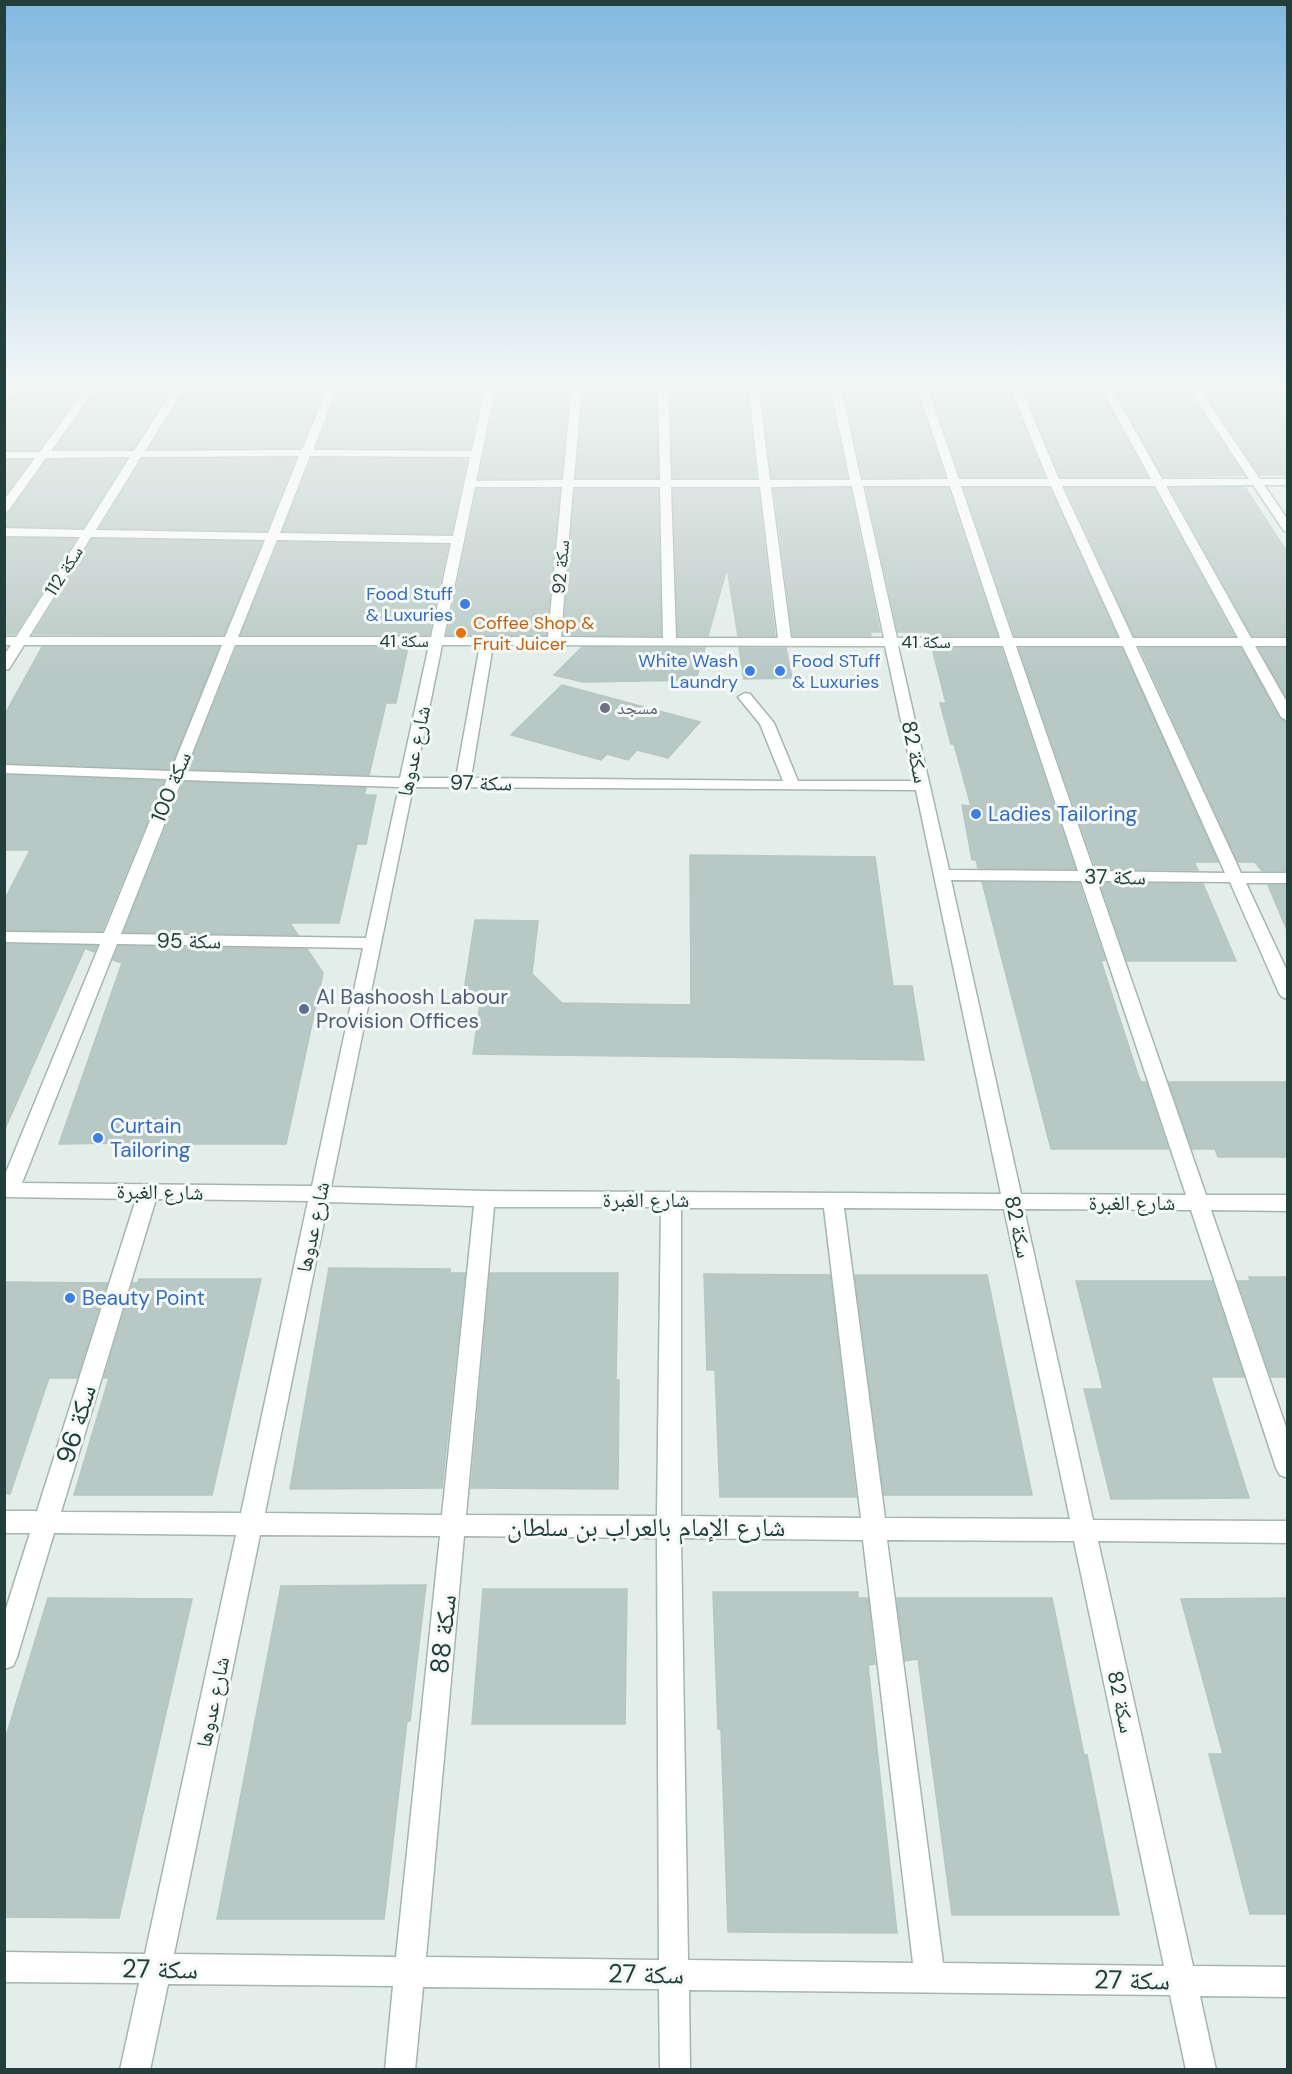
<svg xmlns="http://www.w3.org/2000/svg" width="1292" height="2074" font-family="'DM Sans','Noto Naskh Arabic',sans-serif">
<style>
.building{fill:#b8c8c4;stroke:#b5c7c2;stroke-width:1.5}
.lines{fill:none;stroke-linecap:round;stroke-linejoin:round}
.minor-casing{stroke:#a5b5b2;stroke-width:3}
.minor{fill:#fff;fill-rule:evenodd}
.shop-dot{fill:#3f7fe0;stroke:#f4f9f7;stroke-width:2}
.food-dot{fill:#e8710a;stroke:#f4f9f7;stroke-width:2}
.worship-dot{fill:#6b7280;stroke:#f4f9f7;stroke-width:2}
.service-dot{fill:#5c6f8a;stroke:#f4f9f7;stroke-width:2}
.labels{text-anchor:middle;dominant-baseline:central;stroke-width:6;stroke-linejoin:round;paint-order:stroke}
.far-street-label{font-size:18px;fill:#223f3b;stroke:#f4f9f7}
.far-shop-label{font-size:18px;fill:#366cbe;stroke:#f4f9f7;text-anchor:end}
.far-food-label{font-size:18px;fill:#c56008;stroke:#f4f9f7;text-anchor:start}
.far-worship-label{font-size:18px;fill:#5b616d;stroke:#f4f9f7;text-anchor:start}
.street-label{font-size:21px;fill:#223f3b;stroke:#f4f9f7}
.shop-label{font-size:21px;fill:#366cbe;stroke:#f4f9f7;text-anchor:start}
.service-label{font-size:21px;fill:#4e5e75;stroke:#f4f9f7;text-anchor:start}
.near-street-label{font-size:26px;fill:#223f3b;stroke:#f4f9f7}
</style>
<rect width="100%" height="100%" fill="#e3edea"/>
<!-- building -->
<path class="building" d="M 508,384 L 570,384 L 561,478 L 479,479 L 497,391 L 507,391 Z
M 584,384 L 656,384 L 658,478 L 576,478 Z
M 670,384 L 746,384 L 756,478 L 673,478 Z
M 760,384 L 828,384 L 847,478 L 772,478 Z
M 842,384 L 914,384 L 945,477 L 863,478 Z
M 928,384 L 1007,384 L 1045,477 L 961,477 Z
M 1021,384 L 1097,384 L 1147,477 L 1060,477 Z
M 1111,384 L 1184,384 L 1244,475 L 1163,477 Z
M 1198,384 L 1271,384 L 1287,405 L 1287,475 L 1260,475 Z
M 20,390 L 75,390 L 73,394 L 79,394 L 39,450 L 4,450 L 4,405 L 13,393 L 18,393 Z
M 412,391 L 482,391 L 470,449 L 316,448 L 338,394 L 412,393 Z
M 95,394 L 168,394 L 133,449 L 55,449 Z
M 183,394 L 323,394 L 300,448 L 149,449 Z
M 296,458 L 266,531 L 100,528 L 142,459 Z
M 312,458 L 467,459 L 451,534 L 283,531 Z
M 126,459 L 83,528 L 4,526 L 4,514 L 10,512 L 47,460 Z
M 4,460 L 31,460 L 4,496 Z
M 1245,487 L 1287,552 L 1287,636 L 1252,636 L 1170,488 Z
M 850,488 L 880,632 L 870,632 L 871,636 L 793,636 L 774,489 Z
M 866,488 L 948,488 L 997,636 L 929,636 L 928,632 L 898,632 Z
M 964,488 L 1050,488 L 1117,636 L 1015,636 Z
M 1066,488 L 1154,488 L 1234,636 L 1134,636 Z
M 477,489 L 560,489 L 546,635 L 447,635 Z
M 575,489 L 658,489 L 661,636 L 563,635 Z
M 673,489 L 758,489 L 775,636 L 738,636 L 727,568 L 708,636 L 678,636 Z
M 4,538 L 76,539 L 15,634 L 4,634 Z
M 92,539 L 262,542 L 224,635 L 34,634 Z
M 279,542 L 448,545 L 429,635 L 241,635 Z
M 42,647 L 219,647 L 170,769 L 4,763 L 5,714 Z
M 237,647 L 408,647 L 396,703 L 386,703 L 369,775 L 188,769 Z
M 582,647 L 705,648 L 696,680 L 583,682 L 554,675 Z
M 739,648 L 786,648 L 792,678 L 744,679 Z
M 932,648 L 1001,648 L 1075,869 L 978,868 L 976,860 L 972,860 L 962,805 L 971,806 L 954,744 L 951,744 L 940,703 L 946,703 Z
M 1019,648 L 1122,648 L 1218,862 L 1194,862 L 1198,870 L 1096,869 Z
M 1140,648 L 1241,648 L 1279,718 L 1287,723 L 1287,871 L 1262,871 L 1255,862 L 1238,862 Z
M 1259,648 L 1287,648 L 1287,699 Z
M 562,685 L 700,722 L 668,758 L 637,750 L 628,760 L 607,754 L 601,760 L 511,735 Z
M 4,775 L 164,781 L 102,931 L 4,930 L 4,901 L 30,850 L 4,850 Z
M 184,782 L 366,788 L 364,795 L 376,795 L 366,844 L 357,844 L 339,923 L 290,923 L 298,935 L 124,932 Z
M 690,855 L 875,857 L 893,986 L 912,986 L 924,1060 L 473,1054 L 480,1004 L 462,1004 L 475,920 L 538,921 L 532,974 L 562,1003 L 691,1005 Z
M 982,882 L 1079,883 L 1105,960 L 1101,961 L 1138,1075 L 1141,1082 L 1146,1082 L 1168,1149 L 1051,1149 Z
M 1100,883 L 1203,884 L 1236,961 L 1127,961 Z
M 1268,885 L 1287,885 L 1287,930 Z
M 4,944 L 97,946 L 94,952 L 85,948 L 4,1131 Z
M 119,946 L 307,949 L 323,973 L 286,1144 L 174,1144 L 175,1142 L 59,1144 L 122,963 L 113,960 Z
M 1169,1082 L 1287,1082 L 1287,1157 L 1218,1157 L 1215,1149 L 1192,1149 Z
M 329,1268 L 450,1269 L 450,1273 L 465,1273 L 442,1488 L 290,1489 Z
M 490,1273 L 618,1273 L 616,1380 L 619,1380 L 618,1489 L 471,1488 Z
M 704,1274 L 830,1275 L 856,1497 L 720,1497 L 715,1370 L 707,1370 Z
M 855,1275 L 987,1275 L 1032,1495 L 884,1495 Z
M 1249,1277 L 1287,1277 L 1287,1377 L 1271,1377 L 1238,1281 L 1250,1281 Z
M 139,1279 L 261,1279 L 212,1495 L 74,1495 L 109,1378 L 104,1378 L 133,1283 L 138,1283 Z
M 1076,1281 L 1212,1281 L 1244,1377 L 1211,1377 L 1249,1498 L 1111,1499 L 1084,1389 L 1103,1389 Z
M 4,1282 L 107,1283 L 77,1378 L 49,1378 L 10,1494 L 4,1493 Z
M 426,1585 L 410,1721 L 407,1721 L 384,1919 L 217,1919 L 281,1586 Z
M 483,1589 L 627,1589 L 625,1724 L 472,1724 Z
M 713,1592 L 858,1592 L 858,1598 L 868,1598 L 875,1664 L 868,1665 L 897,1933 L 728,1932 L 721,1729 L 718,1729 Z
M 48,1598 L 192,1599 L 119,1918 L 4,1917 L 4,1743 Z
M 897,1598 L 1052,1598 L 1084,1755 L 1087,1755 L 1119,1915 L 952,1915 L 918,1659 L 905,1661 Z
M 1287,1598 L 1287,1914 L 1250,1914 L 1209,1754 L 1223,1754 L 1181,1599 Z"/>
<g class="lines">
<!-- minor casing -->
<g class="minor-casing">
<path id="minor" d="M 89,384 L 99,384 L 51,451 L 134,451 L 177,384 L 187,384 L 145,451 L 302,450 L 329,384 L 339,384 L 313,450 L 472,451 L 486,384 L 496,384 L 476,481 L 563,480 L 572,384 L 582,384 L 574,480 L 660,480 L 658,384 L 668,384 L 671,480 L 759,480 L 748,384 L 758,384 L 770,480 L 850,480 L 830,384 L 840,384 L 861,480 L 948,479 L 916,384 L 926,384 L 959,479 L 1048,479 L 1009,384 L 1019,384 L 1059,479 L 1151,479 L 1099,384 L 1109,384 L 1162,479 L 1249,479 L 1186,384 L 1196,384 L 1260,479 L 1288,479 L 1288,485 L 1264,485 L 1288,520 L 1288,532 L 1284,531 L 1253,485 L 1166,486 L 1251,638 L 1288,638 L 1288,646 L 1255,646 L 1288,704 L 1288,721 L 1281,717 L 1242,646 L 1136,646 L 1241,873 L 1288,873 L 1288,883 L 1246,883 L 1288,973 L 1288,999 L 1282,997 L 1279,993 L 1230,882 L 1097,881 L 1206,1195 L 1288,1195 L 1288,1211 L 1211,1210 L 1288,1433 L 1288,1478 L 1280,1475 L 1276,1468 L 1191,1210 L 1024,1209 L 1093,1520 L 1288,1521 L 1288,1543 L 1098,1541 L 1193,1966 L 1288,1967 L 1288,1997 L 1200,1996 L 1216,2070 L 1186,2070 L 1170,1995 L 689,1990 L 690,2070 L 660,2070 L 659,1989 L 423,1987 L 415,2070 L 385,2070 L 393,1986 L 168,1984 L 150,2070 L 120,2070 L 139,1983 L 4,1982 L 4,1952 L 145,1954 L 236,1535 L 54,1533 L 17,1657 L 13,1666 L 4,1669 L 4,1615 L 30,1533 L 4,1533 L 4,1511 L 37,1511 L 136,1199 L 4,1197 L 4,1177 L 100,944 L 4,942 L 4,932 L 104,933 L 167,779 L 4,773 L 4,765 L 171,771 L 222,645 L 24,645 L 9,669 L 4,670 L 4,655 L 11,645 L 4,645 L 4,637 L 16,637 L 80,537 L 4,536 L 4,528 L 84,530 L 130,457 L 46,458 L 8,511 L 4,512 L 4,500 L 35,458 L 4,458 L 4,452 L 40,452 ZM 299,456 L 268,533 L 96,530 L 141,457 ZM 310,456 L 470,457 L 453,536 L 280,533 ZM 852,486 L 884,638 L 791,638 L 771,487 ZM 863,486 L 950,486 L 1000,638 L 897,638 ZM 961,486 L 1051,486 L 1120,638 L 1013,638 ZM 1062,486 L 1155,486 L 1238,638 L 1133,638 ZM 475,487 L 562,487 L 548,637 L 444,637 ZM 573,487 L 660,487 L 663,638 L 561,637 ZM 671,487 L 760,487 L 778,638 L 676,638 ZM 91,537 L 265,540 L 225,637 L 29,637 ZM 277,540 L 451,543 L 431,637 L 238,637 ZM 235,645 L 429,645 L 400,778 L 185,771 ZM 442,645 L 480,645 L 456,778 L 415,778 ZM 493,645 L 885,646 L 914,781 L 798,781 L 774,723 L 750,694 L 745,693 L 738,697 L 760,724 L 783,781 L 471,778 ZM 898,646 L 1003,646 L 1078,871 L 949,870 ZM 1016,646 L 1123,646 L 1225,873 L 1094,871 ZM 182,780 L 399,787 L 366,938 L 121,934 ZM 413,787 L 916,790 L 1001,1194 L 485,1191 L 331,1187 ZM 951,880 L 1081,881 L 1186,1195 L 1021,1194 ZM 117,944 L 363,948 L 312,1186 L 22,1183 ZM 156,1199 L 308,1201 L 241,1513 L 61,1512 ZM 328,1202 L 474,1206 L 442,1515 L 265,1513 ZM 494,1207 L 661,1207 L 657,1516 L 466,1515 ZM 681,1208 L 824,1208 L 861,1518 L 681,1516 ZM 844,1208 L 1004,1209 L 1070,1519 L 885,1518 ZM 260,1535 L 440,1536 L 396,1957 L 174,1954 ZM 464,1536 L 657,1538 L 659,1960 L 426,1957 ZM 681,1538 L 863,1540 L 913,1963 L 688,1960 ZM 887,1540 L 1074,1541 L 1164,1966 L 943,1963 Z
M 1273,384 L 1283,384 L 1288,389 L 1288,399 Z"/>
</g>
<!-- minor -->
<use href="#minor" class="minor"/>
</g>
<!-- sky -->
<linearGradient id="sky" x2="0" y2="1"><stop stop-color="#82b8e0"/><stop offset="0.57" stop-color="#f2f7f6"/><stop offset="1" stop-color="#f2f7f6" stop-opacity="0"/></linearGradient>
<rect width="1292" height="674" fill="url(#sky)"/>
<!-- markers -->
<g class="shop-dot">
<circle cx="465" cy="604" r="6"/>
<circle cx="750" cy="671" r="6"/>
<circle cx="780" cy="671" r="6"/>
<circle cx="976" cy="814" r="6"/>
<circle cx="98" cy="1138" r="6"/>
<circle cx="70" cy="1298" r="6"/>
</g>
<circle class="food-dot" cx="461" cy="633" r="6"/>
<circle class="worship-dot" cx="605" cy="708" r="6"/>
<circle class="service-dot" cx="304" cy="1009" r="6"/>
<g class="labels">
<!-- far-street labels -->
<g class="far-street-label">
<text transform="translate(561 567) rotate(-85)">سكة 92</text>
<text transform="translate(64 571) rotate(-58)">سكة 112</text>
<text x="404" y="641">سكة 41</text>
<text x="926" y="642">سكة 41</text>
</g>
<!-- far-shop labels -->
<g class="far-shop-label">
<text x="453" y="594">Food Stuff<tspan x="453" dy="21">&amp; Luxuries</tspan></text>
<text x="738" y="661">White Wash<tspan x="738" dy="21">Laundry</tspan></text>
<text x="792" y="661" text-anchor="start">Food STuff<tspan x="792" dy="21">&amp; Luxuries</tspan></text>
</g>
<!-- far-food labels -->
<g class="far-food-label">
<text x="473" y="623">Coffee Shop &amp;<tspan x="473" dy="21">Fruit Juicer</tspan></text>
</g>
<!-- far-worship labels -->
<g class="far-worship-label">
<text x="617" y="708">مسجد</text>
</g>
<!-- street labels -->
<g class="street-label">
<text transform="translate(414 751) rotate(-78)">شارع عدوها</text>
<text transform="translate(915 752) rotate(78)">سكة 82</text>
<text transform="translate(481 783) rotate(1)">سكة 97</text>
<text transform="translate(171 787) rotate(-68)">سكة 100</text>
<text transform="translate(1115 877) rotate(1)">سكة 37</text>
<text transform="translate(189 941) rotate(1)">سكة 95</text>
<text transform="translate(160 1192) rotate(1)">شارع الغبرة</text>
<text x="646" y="1200">شارع الغبرة</text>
<text x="1132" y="1203">شارع الغبرة</text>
<text transform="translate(313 1227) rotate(-78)">شارع عدوها</text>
<text transform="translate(1018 1227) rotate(78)">سكة 82</text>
<text transform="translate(213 1702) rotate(-78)">شارع عدوها</text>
<text transform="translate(1121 1702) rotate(78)">سكة 82</text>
</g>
<!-- shop labels -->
<g class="shop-label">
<text x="988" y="814">Ladies Tailoring</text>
<text x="110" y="1126">Curtain<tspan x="110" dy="24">Tailoring</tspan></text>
<text x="82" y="1298">Beauty Point</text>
</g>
<!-- service labels -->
<g class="service-label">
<text x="316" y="997">Al Bashoosh Labour<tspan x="316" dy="24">Provision Offices</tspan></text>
</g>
<!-- near-street labels -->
<g class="near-street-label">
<text transform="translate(76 1424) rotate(-73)">سكة 96</text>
<text x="646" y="1527">شارع الإمام بالعراب بن سلطان</text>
<text transform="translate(443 1634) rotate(-84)">سكة 88</text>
<text transform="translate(160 1969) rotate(1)">سكة 27</text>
<text transform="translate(646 1974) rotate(1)">سكة 27</text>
<text transform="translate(1132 1980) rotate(1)">سكة 27</text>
</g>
</g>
<!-- border -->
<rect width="1292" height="2074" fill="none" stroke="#223f3b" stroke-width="12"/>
</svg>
